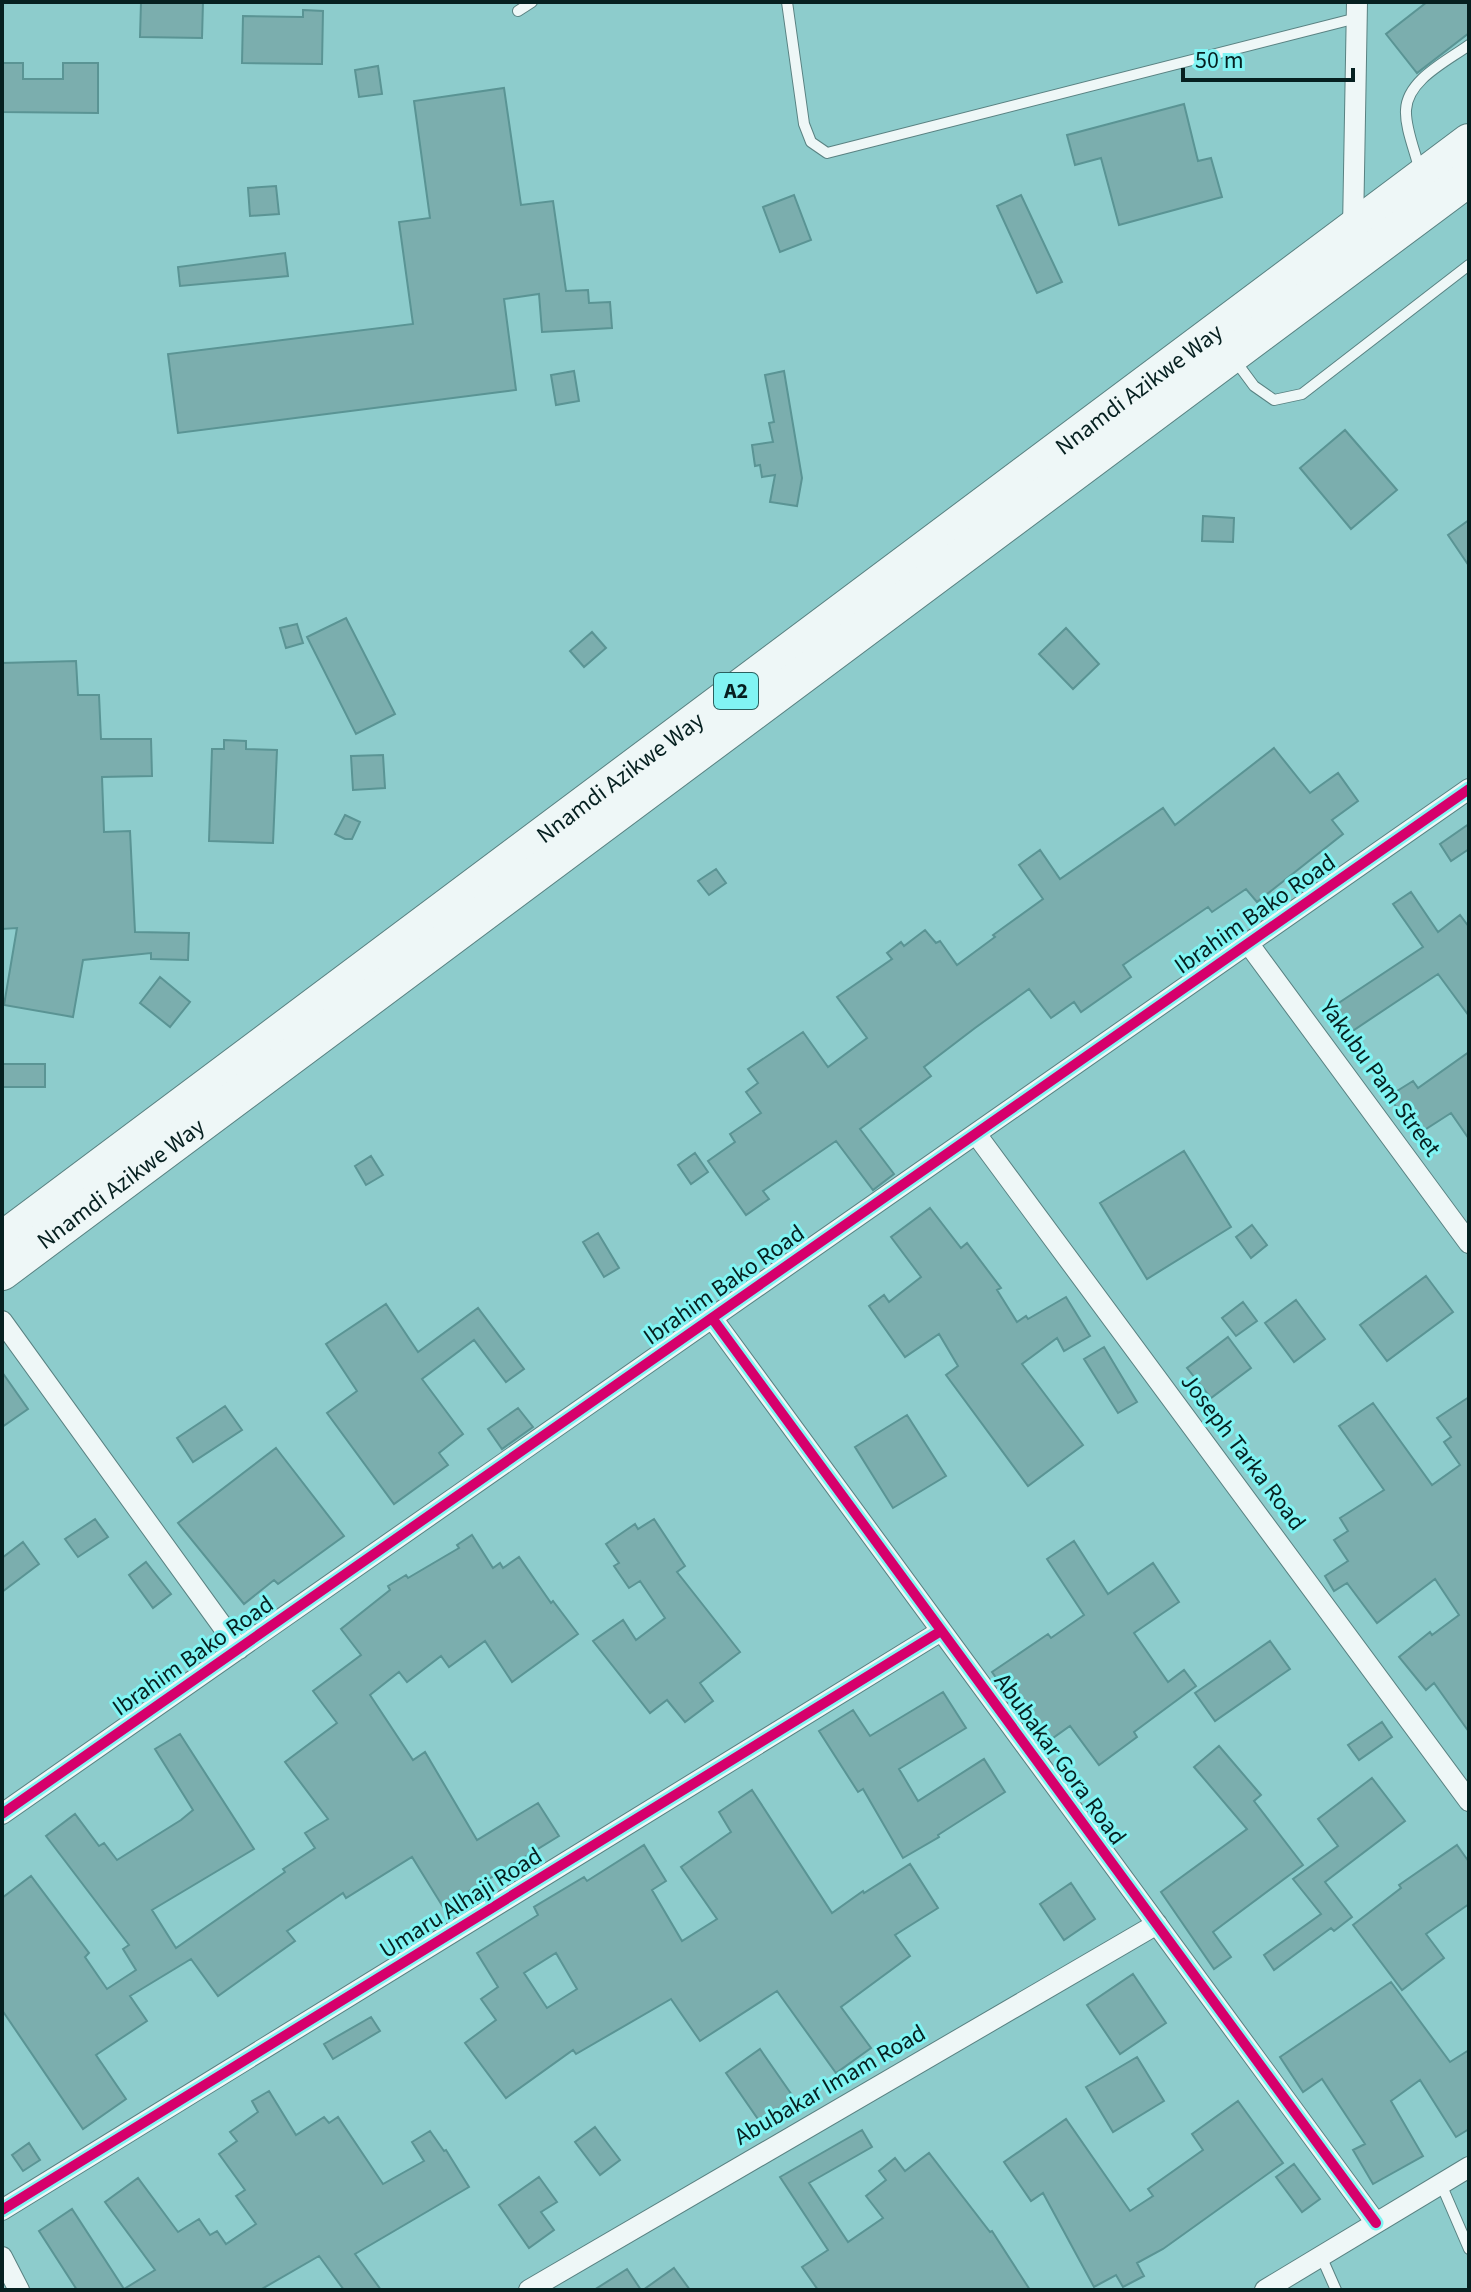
<svg xmlns="http://www.w3.org/2000/svg" width="1471" height="2292" font-family="'Source Sans 3',sans-serif">
<style>
.building{fill:#7baeae;stroke:#5a9494;stroke-width:2;fill-rule:evenodd}
.lines{fill:none;stroke-linecap:round;stroke-linejoin:round}
.lane-casing{stroke:#598282;stroke-width:12}
.street-casing{stroke:#598282;stroke-width:22}
.highway-casing{stroke:#598282;stroke-width:38}
.lane{stroke:#eef7f7;stroke-width:10}
.street{stroke:#eef7f7;stroke-width:20}
.highway{stroke:#eef7f7;stroke-width:36}
.cycleway-casing{stroke:#81f4f3;stroke-width:15}
.cycleway{stroke:#d6006c;stroke-width:10}
.labels{text-anchor:middle;dominant-baseline:central;stroke-width:6;stroke-linejoin:round;paint-order:stroke}
.shield{fill:#81f4f3;stroke:#2b605f;stroke-width:2}
.shield-label{font-size:22px;font-weight:bold;fill:#062020}
.street-label{font-size:24px;fill:#062020;stroke:#81f4f3}
</style>
<rect width="100%" height="100%" fill="#8dcccc"/>
<!-- building -->
<path class="building" d="M 141,2 L 203,2 L 202,38 L 140,37 Z
M 1427,2 L 1469,2 L 1469,33 L 1417,73 L 1386,34 Z
M 303,10 L 323,11 L 322,64 L 242,63 L 243,16 L 303,17 Z
M 2,63 L 23,63 L 23,79 L 63,79 L 63,63 L 98,63 L 98,113 L 2,112 Z
M 378,66 L 382,94 L 359,97 L 355,70 Z
M 504,88 L 521,205 L 553,201 L 566,291 L 588,290 L 589,303 L 610,302 L 612,328 L 542,332 L 539,294 L 504,299 L 516,390 L 178,433 L 168,354 L 413,324 L 399,222 L 430,218 L 414,101 Z
M 1184,104 L 1198,161 L 1211,158 L 1222,197 L 1119,225 L 1101,158 L 1075,165 L 1067,135 Z
M 276,186 L 279,214 L 250,216 L 248,188 Z
M 794,195 L 811,240 L 780,252 L 763,207 Z
M 1021,195 L 1062,282 L 1037,293 L 997,206 Z
M 285,253 L 288,276 L 180,286 L 178,267 Z
M 574,371 L 579,401 L 556,405 L 551,375 Z
M 784,371 L 802,478 L 797,506 L 770,502 L 775,475 L 762,477 L 760,465 L 755,466 L 752,445 L 773,442 L 769,423 L 774,422 L 765,375 Z
M 1345,430 L 1397,490 L 1351,529 L 1300,468 Z
M 1203,516 L 1234,518 L 1233,542 L 1202,541 Z
M 1469,520 L 1469,566 L 1448,535 Z
M 346,618 L 395,714 L 356,734 L 307,637 Z
M 297,624 L 303,643 L 286,648 L 280,628 Z
M 1066,628 L 1099,664 L 1073,689 L 1039,654 Z
M 592,632 L 606,648 L 584,667 L 570,651 Z
M 76,661 L 78,695 L 99,695 L 101,739 L 151,739 L 152,776 L 102,777 L 104,832 L 130,831 L 135,932 L 189,933 L 188,960 L 151,959 L 151,953 L 83,960 L 73,1017 L 4,1005 L 17,928 L 2,929 L 2,663 Z
M 224,740 L 246,741 L 246,749 L 277,750 L 273,843 L 209,841 L 212,749 L 224,749 Z
M 1274,748 L 1310,793 L 1338,773 L 1358,801 L 1332,820 L 1343,834 L 1257,902 L 1246,889 L 1212,912 L 1208,907 L 1123,965 L 1131,977 L 1081,1012 L 1074,1002 L 1051,1018 L 1029,989 L 975,1028 L 924,1067 L 931,1076 L 860,1129 L 894,1174 L 873,1190 L 836,1141 L 763,1191 L 769,1199 L 746,1215 L 708,1161 L 735,1142 L 730,1134 L 761,1113 L 746,1092 L 758,1083 L 748,1069 L 803,1032 L 828,1067 L 867,1038 L 837,997 L 892,959 L 887,953 L 901,942 L 904,946 L 925,930 L 936,943 L 940,941 L 957,965 L 995,937 L 993,935 L 1043,899 L 1019,865 L 1040,850 L 1060,879 L 1163,808 L 1175,825 Z
M 383,755 L 385,788 L 353,790 L 351,756 Z
M 345,815 L 360,822 L 352,839 L 345,839 L 335,834 Z
M 1469,824 L 1469,849 L 1451,861 L 1440,844 Z
M 716,869 L 726,883 L 709,895 L 698,881 Z
M 1411,892 L 1438,932 L 1460,915 L 1469,927 L 1469,1016 L 1438,974 L 1345,1036 L 1328,1010 L 1423,947 L 1393,904 Z
M 160,977 L 190,1002 L 170,1027 L 140,1003 Z
M 1469,1052 L 1469,1139 L 1451,1113 L 1415,1136 L 1389,1096 L 1413,1081 L 1418,1088 Z
M 2,1064 L 45,1064 L 45,1087 L 2,1087 Z
M 1184,1151 L 1231,1227 L 1147,1279 L 1100,1203 Z
M 695,1153 L 708,1172 L 691,1184 L 678,1165 Z
M 371,1156 L 383,1175 L 366,1185 L 355,1166 Z
M 930,1208 L 961,1248 L 967,1243 L 1001,1288 L 997,1290 L 1017,1322 L 1026,1316 L 1028,1319 L 1066,1297 L 1090,1336 L 1064,1351 L 1057,1338 L 1022,1364 L 1083,1445 L 1028,1486 L 946,1375 L 958,1366 L 939,1334 L 905,1357 L 869,1306 L 884,1295 L 889,1302 L 921,1277 L 891,1237 Z
M 1252,1225 L 1267,1245 L 1251,1258 L 1236,1237 Z
M 598,1233 L 619,1268 L 604,1277 L 583,1242 Z
M 1426,1276 L 1453,1312 L 1387,1361 L 1360,1325 Z
M 1296,1300 L 1325,1339 L 1294,1362 L 1265,1323 Z
M 1243,1302 L 1257,1321 L 1236,1336 L 1222,1318 Z
M 386,1304 L 418,1352 L 478,1308 L 524,1369 L 506,1382 L 474,1340 L 422,1379 L 463,1434 L 439,1453 L 448,1465 L 394,1504 L 327,1413 L 357,1391 L 326,1344 Z
M 1228,1337 L 1251,1368 L 1211,1398 L 1187,1368 Z
M 1104,1347 L 1137,1402 L 1118,1413 L 1084,1359 Z
M 2,1372 L 28,1409 L 2,1427 Z
M 1469,1397 L 1469,1732 L 1434,1683 L 1426,1690 L 1399,1657 L 1430,1632 L 1432,1635 L 1459,1615 L 1435,1579 L 1377,1623 L 1347,1583 L 1334,1591 L 1325,1576 L 1348,1561 L 1334,1540 L 1348,1531 L 1340,1518 L 1384,1490 L 1339,1426 L 1373,1403 L 1432,1485 L 1460,1465 L 1444,1442 L 1451,1437 L 1437,1418 Z
M 225,1406 L 242,1430 L 193,1462 L 177,1438 Z
M 518,1408 L 533,1427 L 502,1449 L 488,1429 Z
M 907,1415 L 946,1476 L 893,1508 L 855,1447 Z
M 276,1448 L 344,1536 L 278,1584 L 274,1580 L 244,1604 L 178,1523 Z
M 95,1519 L 108,1537 L 78,1557 L 65,1539 Z
M 654,1519 L 685,1566 L 677,1572 L 740,1652 L 700,1683 L 713,1701 L 685,1722 L 667,1700 L 650,1713 L 593,1641 L 623,1620 L 636,1640 L 665,1618 L 640,1581 L 629,1588 L 614,1566 L 619,1563 L 606,1544 L 635,1524 L 638,1529 Z
M 472,1535 L 493,1568 L 500,1563 L 503,1568 L 519,1557 L 551,1603 L 553,1601 L 578,1634 L 512,1682 L 485,1641 L 449,1667 L 441,1656 L 407,1682 L 399,1672 L 370,1695 L 413,1760 L 425,1752 L 477,1840 L 538,1803 L 559,1836 L 443,1907 L 412,1857 L 346,1898 L 343,1893 L 287,1931 L 295,1941 L 218,1996 L 191,1959 L 130,1996 L 147,2021 L 96,2055 L 126,2099 L 83,2129 L 2,2010 L 2,1898 L 31,1876 L 89,1953 L 85,1957 L 107,1989 L 136,1970 L 123,1949 L 129,1945 L 46,1836 L 75,1814 L 99,1846 L 104,1843 L 117,1860 L 181,1820 L 193,1810 L 155,1749 L 180,1734 L 254,1849 L 152,1910 L 176,1948 L 285,1872 L 283,1869 L 315,1848 L 305,1833 L 328,1819 L 285,1762 L 337,1723 L 313,1691 L 361,1655 L 341,1629 L 390,1590 L 388,1586 L 406,1575 L 408,1578 L 459,1548 L 457,1545 Z
M 1074,1541 L 1108,1594 L 1153,1563 L 1179,1602 L 1134,1633 L 1168,1682 L 1184,1670 L 1196,1686 L 1134,1732 L 1137,1737 L 1099,1765 L 1070,1726 L 1043,1745 L 992,1672 L 1048,1634 L 1051,1638 L 1084,1615 L 1047,1559 Z
M 23,1542 L 39,1564 L 2,1592 L 2,1558 Z
M 146,1562 L 171,1594 L 153,1608 L 129,1575 Z
M 1270,1641 L 1290,1669 L 1215,1721 L 1195,1693 Z
M 943,1692 L 966,1728 L 899,1769 L 918,1801 L 984,1759 L 1005,1792 L 938,1835 L 939,1837 L 903,1858 L 863,1789 L 858,1792 L 819,1731 L 853,1710 L 870,1736 Z
M 1382,1722 L 1392,1737 L 1359,1760 L 1348,1745 Z
M 1219,1746 L 1261,1795 L 1254,1801 L 1303,1865 L 1213,1932 L 1231,1957 L 1214,1969 L 1161,1892 L 1247,1829 L 1194,1767 Z
M 1372,1778 L 1405,1821 L 1325,1882 L 1352,1917 L 1334,1931 L 1331,1928 L 1274,1970 L 1264,1955 L 1321,1914 L 1293,1879 L 1338,1846 L 1318,1819 Z
M 752,1790 L 832,1913 L 863,1891 L 864,1893 L 910,1864 L 938,1908 L 895,1935 L 910,1956 L 841,2007 L 871,2048 L 836,2073 L 777,1991 L 700,2041 L 671,1999 L 576,2054 L 573,2050 L 506,2098 L 465,2043 L 496,2020 L 481,1999 L 498,1987 L 477,1953 L 538,1915 L 534,1907 L 584,1877 L 587,1881 L 644,1845 L 666,1881 L 652,1890 L 682,1941 L 717,1919 L 681,1867 L 731,1832 L 719,1812 ZM 556,1953 L 577,1989 L 547,2008 L 524,1973 Z
M 1457,1845 L 1469,1862 L 1469,1904 L 1426,1934 L 1444,1958 L 1402,1990 L 1353,1925 L 1401,1888 L 1399,1885 Z
M 1071,1883 L 1095,1919 L 1064,1940 L 1040,1904 Z
M 1133,1974 L 1166,2023 L 1120,2054 L 1087,2005 Z
M 1391,1982 L 1450,2062 L 1469,2050 L 1469,2129 L 1456,2137 L 1420,2080 L 1391,2101 L 1423,2156 L 1373,2184 L 1353,2150 L 1365,2144 L 1322,2079 L 1303,2092 L 1280,2057 Z
M 371,2017 L 380,2031 L 333,2059 L 324,2044 Z
M 760,2049 L 794,2098 L 760,2122 L 726,2073 Z
M 1137,2057 L 1164,2101 L 1113,2132 L 1086,2087 Z
M 269,2091 L 296,2135 L 324,2117 L 329,2123 L 338,2117 L 383,2184 L 424,2161 L 412,2142 L 430,2131 L 444,2151 L 446,2150 L 469,2187 L 355,2254 L 381,2290 L 344,2290 L 319,2256 L 260,2290 L 77,2290 L 39,2231 L 72,2209 L 124,2289 L 155,2270 L 105,2202 L 138,2178 L 178,2232 L 199,2219 L 210,2235 L 217,2231 L 226,2244 L 256,2224 L 236,2196 L 245,2190 L 219,2154 L 237,2141 L 230,2132 L 258,2112 L 252,2101 Z
M 1238,2101 L 1283,2163 L 1163,2249 L 1137,2263 L 1144,2276 L 1123,2287 L 1116,2275 L 1094,2287 L 1043,2193 L 1031,2201 L 1004,2162 L 1066,2119 L 1130,2211 L 1153,2196 L 1148,2189 L 1203,2150 L 1192,2134 Z
M 595,2127 L 620,2160 L 600,2175 L 575,2142 Z
M 862,2130 L 872,2147 L 809,2183 L 848,2242 L 883,2218 L 866,2196 L 886,2180 L 879,2171 L 895,2158 L 905,2171 L 929,2153 L 990,2232 L 992,2231 L 1030,2290 L 818,2290 L 802,2267 L 828,2250 L 780,2177 Z
M 29,2143 L 40,2160 L 23,2171 L 12,2155 Z
M 1294,2164 L 1320,2199 L 1302,2212 L 1276,2177 Z
M 539,2177 L 557,2202 L 541,2212 L 554,2230 L 529,2248 L 499,2205 Z
M 674,2268 L 690,2290 L 643,2290 Z
M 627,2269 L 641,2290 L 594,2290 Z"/>
<g class="lines">
<!-- lane casing -->
<g class="lane-casing">
<path id="lane" d="M 787,2 L 804,124 L 811,142 L 827,153 L 1357,18
M 518,11 L 532,2
M 1420,172 C 1416,153 1405,129 1406,110 C 1407,80 1447,61 1469,45
M 1234,359 L 1254,386 L 1274,400 L 1302,394 L 1469,265
M 1441,2184 L 1469,2249
M 1321,2256 L 1336,2290"/>
</g>
<!-- street casing -->
<g class="street-casing">
<path id="street" d="M 1353,229 L 1357,2
M 1248,943 L 1469,1243
M 976,1134 L 1469,1801
M 712,1318 L 1376,2223
M 2,1321 L 239,1649
M 2,1814 L 1469,789
M 2,2210 L 941,1631
M 2,2257 L 19,2290
M 529,2290 L 1157,1924
M 1265,2290 L 1469,2167"/>
</g>
<!-- highway casing -->
<g class="highway-casing">
<g id="highway">
<path id="s1" d="M 2,1240 L 1469,142"/>
<path id="s2" d="M 2,1272 L 1469,178"/>
</g>
</g>
<!-- lane -->
<use href="#lane" class="lane"/>
<!-- street -->
<use href="#street" class="street"/>
<!-- highway -->
<use href="#highway" class="highway"/>
<!-- cycleway casing -->
<g class="cycleway-casing">
<path id="cycleway" d="M 712,1318 L 1376,2223
M 2,1814 L 1469,789
M 2,2210 L 941,1631"/>
</g>
<!-- cycleway -->
<use href="#cycleway" class="cycleway"/>
</g>
<g class="labels">
<!-- shield labels -->
<rect class="shield" x="714" y="673" width="44" height="36" rx="6"/>
<g class="shield-label">
<text x="736" y="691">A2</text>
</g>
<!-- street labels -->
<g class="street-label">
<text stroke="none"><textPath href="#s1" startOffset="1420">Nnamdi Azikwe Way</textPath></text>
<text stroke="none"><textPath href="#s1" startOffset="772">Nnamdi Azikwe Way</textPath></text>
<text transform="translate(1255 914) rotate(-35)">Ibrahim Bako Road</text>
<text transform="translate(1380 1078) rotate(54)">Yakubu Pam Street</text>
<text stroke="none"><textPath href="#s2" startOffset="148">Nnamdi Azikwe Way</textPath></text>
<text transform="translate(724 1285) rotate(-35)">Ibrahim Bako Road</text>
<text transform="translate(1243 1452) rotate(53)">Joseph Tarka Road</text>
<text transform="translate(193 1656) rotate(-35)">Ibrahim Bako Road</text>
<text transform="translate(1060 1759) rotate(54)">Abubakar Gora Road</text>
<text transform="translate(461 1903) rotate(-32)">Umaru Alhaji Road</text>
<text transform="translate(830 2085) rotate(-30)">Abubakar Imam Road</text>
</g>
</g>
<!-- border -->
<rect width="1471" height="2292" fill="none" stroke="#062020" stroke-width="8"/>
<!-- scale -->
<path d="M1183 68v12h170v-12" fill="none" stroke="#062020" stroke-width="4"/>
<text x="1195" y="68" font-size="24" fill="#062020" stroke="#81f4f3" stroke-width="6" paint-order="stroke">50 m</text>
</svg>
